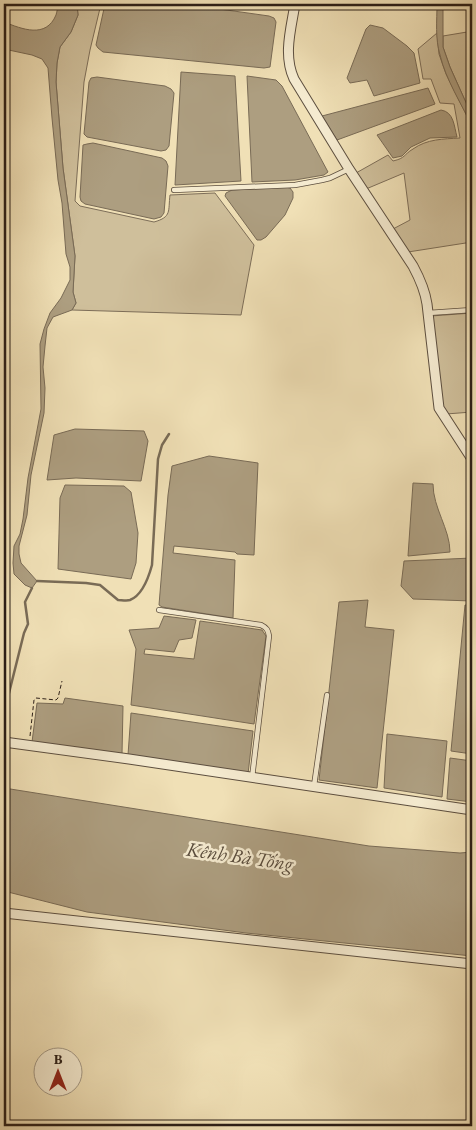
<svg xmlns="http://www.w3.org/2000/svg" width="476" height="1130" font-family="'EB Garamond',serif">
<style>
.green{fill:#cfbf9b;stroke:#7d6e59}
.water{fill:#ad9e80;stroke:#796b56}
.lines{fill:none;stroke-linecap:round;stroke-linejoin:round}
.stream{stroke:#796b56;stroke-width:2.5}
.service-casing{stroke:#5c4e3f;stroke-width:6}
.minor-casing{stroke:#5c4e3f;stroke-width:11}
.path{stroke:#2b1e17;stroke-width:1;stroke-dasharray:4 2.5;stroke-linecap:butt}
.service{stroke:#f5ebd0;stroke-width:4.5}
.minor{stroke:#f5ebd0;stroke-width:9}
.labels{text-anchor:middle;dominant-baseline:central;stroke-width:5;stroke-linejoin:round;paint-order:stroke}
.water-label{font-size:20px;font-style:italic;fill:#584b3c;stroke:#f5ebd0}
</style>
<rect width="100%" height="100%" fill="#f0e0b6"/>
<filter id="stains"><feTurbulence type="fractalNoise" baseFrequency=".004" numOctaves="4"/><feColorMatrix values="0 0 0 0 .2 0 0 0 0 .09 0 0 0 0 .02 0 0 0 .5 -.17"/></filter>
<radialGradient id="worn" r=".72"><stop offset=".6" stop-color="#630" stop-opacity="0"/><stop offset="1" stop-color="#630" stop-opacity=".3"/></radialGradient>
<!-- green -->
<path class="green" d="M 77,4 L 101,4 L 90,50 L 84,82 L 75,201 L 80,206 L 154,222 C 172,217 168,211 170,195 L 215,193 L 254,245 L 241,315 L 72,310 L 76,303 L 73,292 L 75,256 L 63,168 L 56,82 L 57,63 L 60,47 L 71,32 L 78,15 Z
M 467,32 L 472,32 L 472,116 L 450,67 L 443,47 L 443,36 Z
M 437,33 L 439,54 L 446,74 L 472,126 L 472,242 L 408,252 L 393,229 L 410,220 L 404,173 L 366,189 L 356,173 L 388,155 L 393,161 C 406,158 403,155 413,149 C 427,139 443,139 460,138 L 454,104 L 440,103 L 431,79 L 423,79 L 418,49 Z
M 472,313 L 472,412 L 446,414 L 443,407 L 431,316 Z"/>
<!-- water -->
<path class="water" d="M 58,4 L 77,4 L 78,15 L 71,32 L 60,47 L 57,63 L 56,82 L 63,168 L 75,256 L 73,292 L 76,303 L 72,310 L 53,317 L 47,328 L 45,346 L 43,367 L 45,388 L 44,413 L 31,475 L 27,515 L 19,546 L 19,554 L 21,563 L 37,581 L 32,588 L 25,585 L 14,574 L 13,563 L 14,546 L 20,534 L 23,519 L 28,478 L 41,409 L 40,344 L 44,329 L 50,313 L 61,298 L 70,280 L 70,267 L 66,254 L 62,203 L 58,180 L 52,118 L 48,68 L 42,59 L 32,55 L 4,49 L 4,22 C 22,29 46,39 56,15 C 57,11 58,8 58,4 Z
M 105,4 L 184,4 L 269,16 L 274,18 L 276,22 L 270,67 L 264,68 L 103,52 L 98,48 L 96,45 Z
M 437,4 L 442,4 L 443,10 L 443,47 L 450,67 L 472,116 L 472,126 C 461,103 446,80 440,55 C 435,38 437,21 437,4 Z
M 370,25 L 383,28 L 407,46 L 414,53 L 420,83 L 374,96 L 367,80 L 350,83 L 347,78 L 366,29 Z
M 181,72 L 235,76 L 241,181 L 175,185 Z
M 247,76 L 276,80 L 282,86 L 328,172 L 324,175 L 295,180 L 252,182 Z
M 97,77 L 165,86 L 171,89 L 174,93 L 169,146 L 166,150 L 161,151 L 87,137 L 84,134 L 89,82 L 91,78 Z
M 428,88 L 435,104 L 337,140 L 322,116 Z
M 441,110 C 454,112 454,126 457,137 L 430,138 L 411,147 L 402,156 L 393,158 L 377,135 Z
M 93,143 L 162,158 L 166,161 L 168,166 L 164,213 L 161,217 L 154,219 L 85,204 L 81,201 L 80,197 L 83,145 L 87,144 Z
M 285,187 L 290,188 L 293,192 L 293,198 L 285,215 L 266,237 L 261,240 L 257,240 L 225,196 L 226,193 L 232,190 Z
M 75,429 L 144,431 L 148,441 L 141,481 L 76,478 L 47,480 L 54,435 Z
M 209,456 L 258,463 L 254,555 L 237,554 L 235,552 L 174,546 L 173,553 L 235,560 L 233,618 L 162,607 L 159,605 L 168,495 L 172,466 Z
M 413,483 L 433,484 C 433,508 450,529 450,552 L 408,556 Z
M 65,485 L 124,486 L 131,492 L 138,533 L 136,563 L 131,579 L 58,569 L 60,498 Z
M 472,558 L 472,601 L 413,599 L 401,586 L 404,561 Z
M 368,600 L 365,627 L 394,630 L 377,788 L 319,780 L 339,602 Z
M 465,605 L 472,605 L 472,754 L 451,751 Z
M 164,616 L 196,620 L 192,638 L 179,640 L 174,652 L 145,649 L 144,654 L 194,659 L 200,621 L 262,630 L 266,636 L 254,724 L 131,705 L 136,649 L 129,630 L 159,628 Z
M 65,698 L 123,706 L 122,754 L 32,742 L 37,703 L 63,704 Z
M 131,713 L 253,731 L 248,774 L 128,755 Z
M 387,734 L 447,741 L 442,797 L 384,788 Z
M 450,758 L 472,761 L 472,802 L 447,799 Z
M 4,788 L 369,846 L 460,853 L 472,852 L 472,956 L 246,933 L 87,912 L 4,891 Z"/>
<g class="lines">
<!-- stream -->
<path class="stream" d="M 37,581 L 86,583 L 100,585 L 118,600 C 121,600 127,601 130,600 C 143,595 149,576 152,565 L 158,459 L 162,445 L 169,434
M 4,740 L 6,705 L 24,633 L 28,624 L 25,602 L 32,588
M 4,754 L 4,745"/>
<!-- service casing -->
<g class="service-casing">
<path id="service" d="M 174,190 L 295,185 L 322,180 L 330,178 L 349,169
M 428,313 L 472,310
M 159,610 L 261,625 C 267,628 268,630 269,636 L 252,778
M 314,786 L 327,695"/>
</g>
<!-- minor casing -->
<g class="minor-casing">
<path id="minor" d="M 295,4 C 291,29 283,55 294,79 L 349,169 L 413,266 C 420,279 425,290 427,304 L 439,408 L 472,459
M 4,742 L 129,759 L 472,810
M 4,913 L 472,964"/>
</g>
<!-- path -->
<path class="path" d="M 30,736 L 34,700 L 36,698 L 56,700 L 58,698 L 62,681"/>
<!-- service -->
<use href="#service" class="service"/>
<!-- minor -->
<use href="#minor" class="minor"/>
</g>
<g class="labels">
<!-- water labels -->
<g class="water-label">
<text transform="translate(240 856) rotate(8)">Kênh Bà Tống</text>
</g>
</g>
<!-- margin -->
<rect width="476" height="1130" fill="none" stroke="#f0e0b6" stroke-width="20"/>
<rect x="5" y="5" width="466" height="1120" fill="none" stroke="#2b1e17" stroke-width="2.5"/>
<rect x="10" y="10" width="456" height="1110" fill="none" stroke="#2b1e17"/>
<!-- north arrow -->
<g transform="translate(58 1072)"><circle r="24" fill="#f5ebd0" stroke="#a49986"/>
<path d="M0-4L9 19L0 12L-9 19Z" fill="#8f2418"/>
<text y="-8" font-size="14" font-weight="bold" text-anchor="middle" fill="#2b1e17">B</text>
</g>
<rect width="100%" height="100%" filter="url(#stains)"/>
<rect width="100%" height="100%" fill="url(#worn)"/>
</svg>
